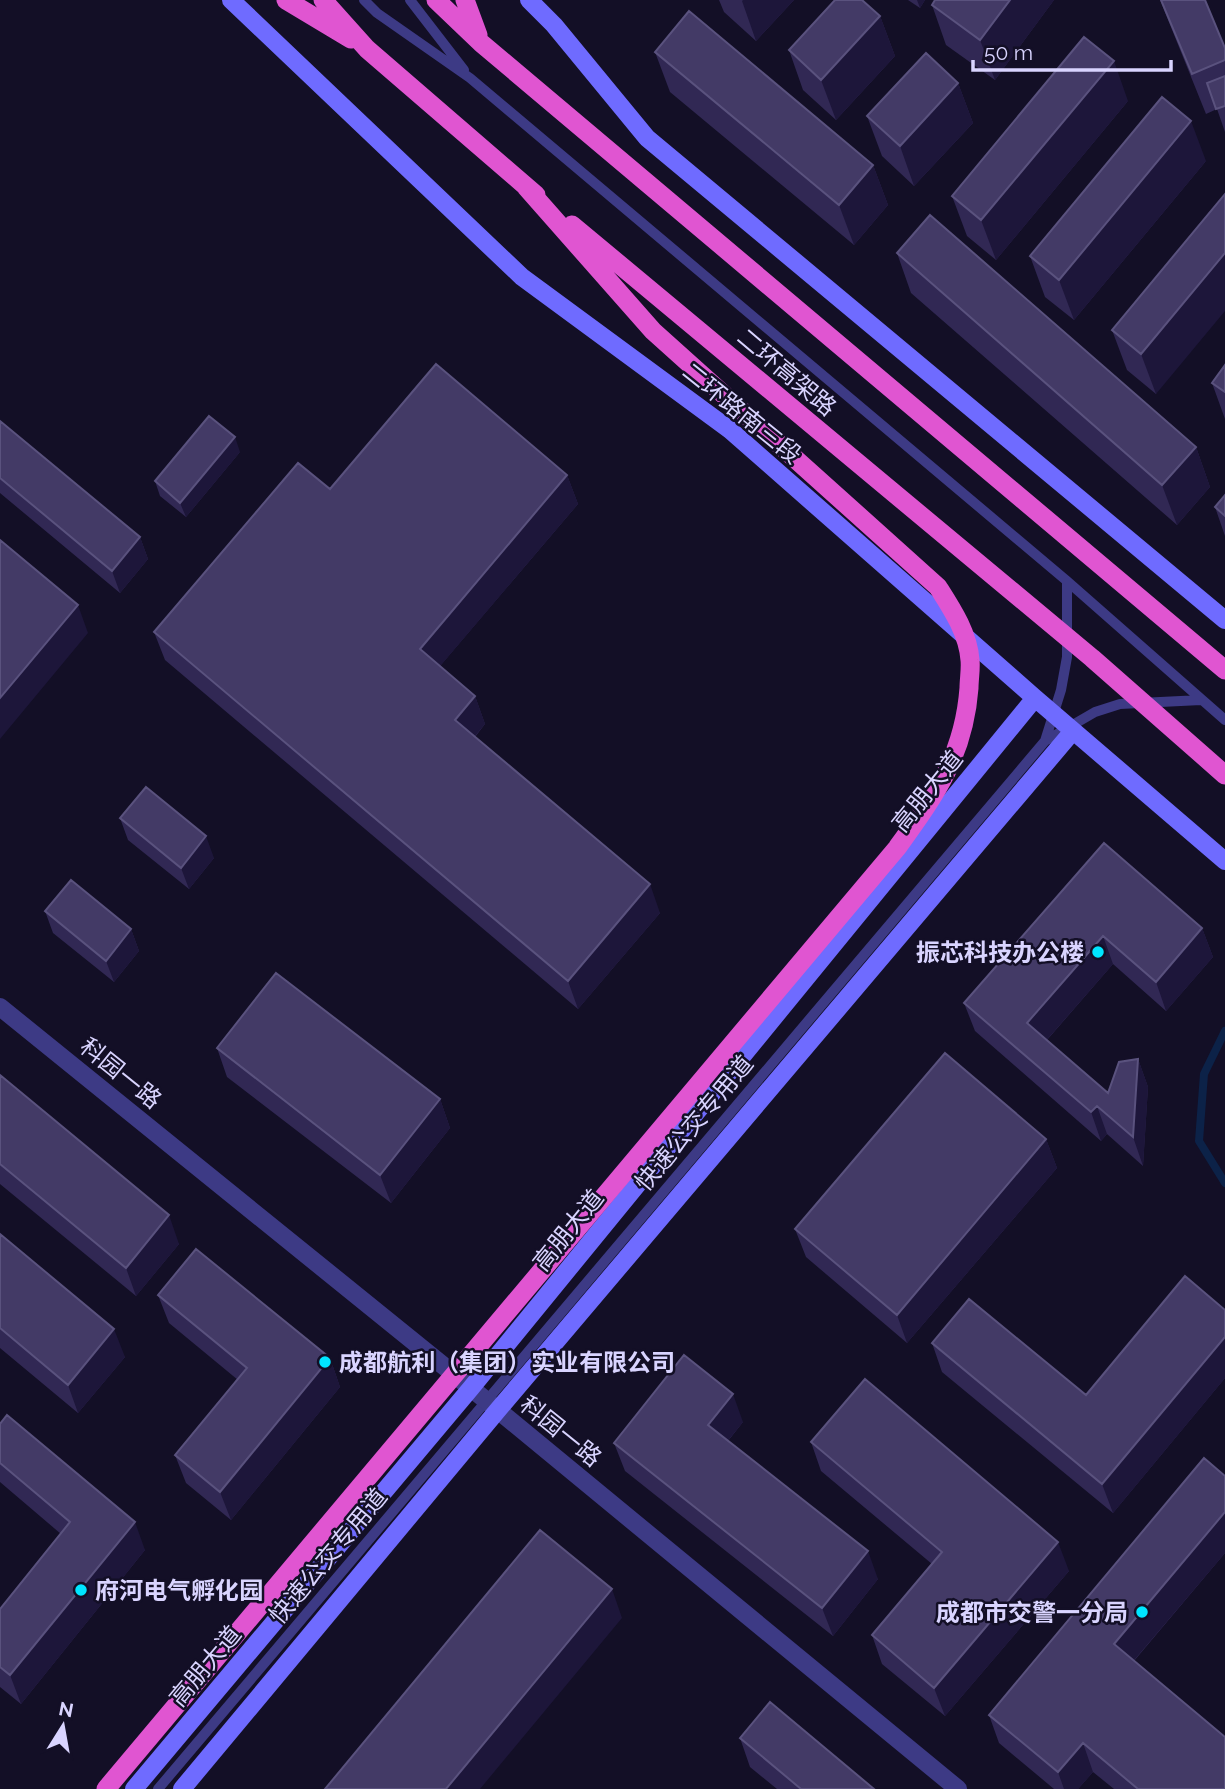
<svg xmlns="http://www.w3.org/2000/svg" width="1225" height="1789" font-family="Raleway,'Noto Sans SC',sans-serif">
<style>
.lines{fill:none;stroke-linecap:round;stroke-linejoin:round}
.stream{stroke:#0c2248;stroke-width:8}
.service{stroke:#3d3a85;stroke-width:10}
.tertiary{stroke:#3d3a85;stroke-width:18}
.secondary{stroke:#6f6bff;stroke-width:18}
.trunk{stroke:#e055d1;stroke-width:19}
.wall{fill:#312854}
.shaded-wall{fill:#1d163a}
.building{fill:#433a66;stroke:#5a527e;stroke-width:2}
.poi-dot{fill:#00e5ff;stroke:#130f26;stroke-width:2.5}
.labels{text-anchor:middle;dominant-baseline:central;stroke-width:5;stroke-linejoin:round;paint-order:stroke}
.street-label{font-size:24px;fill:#d9d4ff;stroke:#130f26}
.poi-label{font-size:24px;font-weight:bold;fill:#d9d4ff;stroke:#130f26;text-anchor:end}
</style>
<rect width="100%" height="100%" fill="#130f26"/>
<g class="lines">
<!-- stream -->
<path class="stream" d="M 1225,1031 L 1204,1074 L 1199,1141 L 1225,1183"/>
<!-- service -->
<path class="service" d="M 364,0 L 377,13 L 470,78 L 1067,581 L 1225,720
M 410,0 L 464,70
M 1045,741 L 1061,690 L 1067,657 L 1067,581
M 158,1789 L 1045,741 L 1095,712 L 1120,704 L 1201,700"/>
<!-- tertiary -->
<path class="tertiary" d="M 0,1007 L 471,1388 L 958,1789"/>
<!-- secondary -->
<path class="secondary" d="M 231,0 L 522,277 L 730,430 L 1035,698 L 1225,861
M 529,0 L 554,25 L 647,138 L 1225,620
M 134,1789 L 471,1388 L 1035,698
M 182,1789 L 497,1411 L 1073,731"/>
<!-- trunk -->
<path class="trunk" d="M 286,0 L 351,39
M 323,0 L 367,49 L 536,195
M 436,0 L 481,43 L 1225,670
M 465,0 L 478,35
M 572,225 L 1092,658 L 1225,775
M 106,1789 L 897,848 C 935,795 964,756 969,688 C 969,679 971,669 970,660 C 968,633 952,609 938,587 L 653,331 L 526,187"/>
</g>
<!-- wall -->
<path class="wall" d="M 719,0 L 794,0 L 756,41 L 724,12 Z
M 908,0 L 925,0 L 920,8 Z
M 1054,0 L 995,80 L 946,45 L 932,5 Z
M 1160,0 L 1205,0 L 1225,48 L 1225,132 L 1217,109 L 1206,114 Z
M 880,16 L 895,56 L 836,120 L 803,90 L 789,50 Z
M 655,52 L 873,165 L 888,205 L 854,245 L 670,92 Z
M 958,83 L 973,123 L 914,186 L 882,156 L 867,116 Z
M 1128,101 L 996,260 L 967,236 L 952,196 Z
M 1206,161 L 1074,320 L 1045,297 L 1030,256 Z
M 1225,194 L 1156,394 L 1127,370 L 1112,330 Z
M 897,253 L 1196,447 L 1210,487 L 1177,525 L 911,293 Z
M 1225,365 L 1225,419 L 1212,383 Z
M 0,421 L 140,537 L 148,559 L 120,593 L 0,493 Z
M 240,452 L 186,517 L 160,496 L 155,481 Z
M 567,475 L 578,504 L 440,666 L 475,696 L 485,724 L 475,737 L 660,913 L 578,1009 L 165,660 L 154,632 L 330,489 Z
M 1225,495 L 1225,536 L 1215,507 Z
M 120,818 L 214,858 L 189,889 L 128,840 Z
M 1104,843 L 1202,928 L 1213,957 L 1166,1011 L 1113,964 L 1047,1040 L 1108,1093 L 1138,1059 L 1148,1087 L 1143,1166 L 1107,1134 L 1101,1141 L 975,1031 L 964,1003 Z
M 45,911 L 131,929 L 139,951 L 114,982 L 53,933 Z
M 217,1048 L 440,1099 L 450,1128 L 391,1203 L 227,1077 Z
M 0,1075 L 179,1244 L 136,1296 L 0,1184 Z
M 1046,1139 L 1057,1168 L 907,1343 L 806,1257 L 795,1229 Z
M 0,1234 L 125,1357 L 78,1413 L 0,1348 Z
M 158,1295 L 330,1358 L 340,1387 L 231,1520 L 186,1483 L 175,1455 L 238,1380 L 169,1323 Z
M 1225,1310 L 1225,1378 L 1113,1513 L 942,1372 L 932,1343 L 1086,1395 Z
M 743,1422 L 728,1441 L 878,1579 L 833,1636 L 625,1471 L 614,1443 Z
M 0,1424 L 145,1550 L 21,1704 L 0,1687 L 0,1609 L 61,1534 L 0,1482 Z
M 811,1442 L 1069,1571 L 945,1716 L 882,1664 L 872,1635 L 932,1564 L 821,1471 Z
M 1225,1476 L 1225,1553 L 1134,1661 L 1225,1789 L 1114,1789 L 1093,1772 L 1078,1789 L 1054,1789 L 999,1743 L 989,1715 Z
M 740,1738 L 874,1789 L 777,1789 L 750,1767 Z"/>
<!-- shaded-wall -->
<path class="shaded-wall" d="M 743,0 L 794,0 L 756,41 L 742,1 Z
M 917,0 L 925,0 L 920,8 Z
M 1010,0 L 1054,0 L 995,80 L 980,40 Z
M 880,16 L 895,56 L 836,120 L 821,80 Z
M 1114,61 L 1128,101 L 996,260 L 981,220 Z
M 958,83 L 973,123 L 914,186 L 900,146 Z
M 1191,121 L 1206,161 L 1074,320 L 1059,280 Z
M 873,165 L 888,205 L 854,245 L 839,205 Z
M 1225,253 L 1225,311 L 1156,394 L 1141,354 Z
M 235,437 L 240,452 L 186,517 L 180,503 Z
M 1196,447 L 1210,487 L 1177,525 L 1162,485 Z
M 567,475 L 578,504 L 430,678 L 420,649 Z
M 140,537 L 148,559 L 120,593 L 112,571 Z
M 78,605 L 88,633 L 0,739 L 0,698 Z
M 475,696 L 485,724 L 465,748 L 455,720 Z
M 206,836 L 214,858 L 189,889 L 181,868 Z
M 650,884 L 660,913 L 578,1009 L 568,981 Z
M 1202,928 L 1213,957 L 1166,1011 L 1156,982 Z
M 131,929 L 139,951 L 114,982 L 106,961 Z
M 1103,936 L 1113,964 L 1037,1051 L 1027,1023 Z
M 1138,1059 L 1148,1087 L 1143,1166 L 1133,1137 Z
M 440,1099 L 450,1128 L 391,1203 L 380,1175 Z
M 1097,1106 L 1107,1134 L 1101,1141 L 1091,1112 Z
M 1046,1139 L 1057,1168 L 907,1343 L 897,1315 Z
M 169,1215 L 179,1244 L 136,1296 L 126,1268 Z
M 114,1329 L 125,1357 L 78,1413 L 68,1385 Z
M 1225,1337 L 1225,1378 L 1113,1513 L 1102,1484 Z
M 330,1358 L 340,1387 L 231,1520 L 220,1492 Z
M 733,1394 L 743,1422 L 718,1453 L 708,1425 Z
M 1225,1512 L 1225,1553 L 1124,1672 L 1114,1644 Z
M 135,1522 L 145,1550 L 21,1704 L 10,1675 Z
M 1058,1542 L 1069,1571 L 945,1716 L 934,1688 Z
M 868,1551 L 878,1579 L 833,1636 L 822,1608 Z
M 612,1589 L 622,1618 L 480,1789 L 446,1789 Z
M 1083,1743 L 1093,1772 L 1078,1789 L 1064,1789 L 1058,1772 Z"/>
<!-- building -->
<path class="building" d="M 835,0 L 862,0 L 880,16 L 821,80 L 789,50 Z
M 935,0 L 1010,0 L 980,40 L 932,5 Z
M 1161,0 L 1205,0 L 1225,48 L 1225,60 L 1192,74 Z
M 689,11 L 873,165 L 839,205 L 655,52 Z
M 1084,37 L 1114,61 L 981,220 L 952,196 Z
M 926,53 L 958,83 L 900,146 L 867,116 Z
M 1225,76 L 1225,106 L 1216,109 L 1207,83 Z
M 1162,97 L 1191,121 L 1059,280 L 1030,256 Z
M 1225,194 L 1225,253 L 1141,354 L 1112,330 Z
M 930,215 L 1196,447 L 1162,485 L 897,253 Z
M 436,364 L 567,475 L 420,649 L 475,696 L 455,720 L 650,884 L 568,981 L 154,632 L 298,463 L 330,489 Z
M 1225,365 L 1225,392 L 1212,383 Z
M 209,416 L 235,437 L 180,503 L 155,481 Z
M 0,421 L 140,537 L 112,571 L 0,478 Z
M 1225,495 L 1225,516 L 1215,507 Z
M 0,540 L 78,605 L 0,698 Z
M 146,787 L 206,836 L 181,868 L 120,818 Z
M 1104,843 L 1202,928 L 1156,982 L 1103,936 L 1027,1023 L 1108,1093 L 1119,1062 L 1138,1059 L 1133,1137 L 1097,1106 L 1091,1112 L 964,1003 Z
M 71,880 L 131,929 L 106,961 L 45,911 Z
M 276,973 L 440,1099 L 380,1175 L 217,1048 Z
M 945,1053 L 1046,1139 L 897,1315 L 795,1229 Z
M 0,1075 L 169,1215 L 126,1268 L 0,1164 Z
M 0,1234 L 114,1329 L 68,1385 L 0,1328 Z
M 196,1249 L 330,1358 L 220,1492 L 175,1455 L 247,1368 L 158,1295 Z
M 1185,1276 L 1225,1310 L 1225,1337 L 1102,1484 L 932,1343 L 969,1299 L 1086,1395 Z
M 684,1355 L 733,1394 L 708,1425 L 868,1551 L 822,1608 L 614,1443 Z
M 865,1379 L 1058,1542 L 934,1688 L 872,1635 L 942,1552 L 811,1442 Z
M 7,1415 L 135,1522 L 10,1675 L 0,1667 L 0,1609 L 70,1522 L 0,1463 L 0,1424 Z
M 1204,1458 L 1225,1476 L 1225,1512 L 1114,1644 L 1225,1737 L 1225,1789 L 1138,1789 L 1083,1743 L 1058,1772 L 989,1715 Z
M 540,1530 L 612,1589 L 446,1789 L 325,1789 Z
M 770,1702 L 874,1789 L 801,1789 L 740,1738 Z"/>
<!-- markers -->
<g class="poi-dot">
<circle cx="1098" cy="952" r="7"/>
<circle cx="325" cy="1362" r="7"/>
<circle cx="81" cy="1590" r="7"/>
<circle cx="1142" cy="1612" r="7"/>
</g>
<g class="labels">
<!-- street labels -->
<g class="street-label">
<text transform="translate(787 372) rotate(40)">二环高架路</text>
<text transform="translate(742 413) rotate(39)">二环路南三段</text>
<text transform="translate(927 791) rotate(-51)">高朋大道</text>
<text transform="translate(121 1073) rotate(39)">科园一路</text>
<text transform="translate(694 1123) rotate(-50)">快速公交专用道</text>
<text transform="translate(568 1230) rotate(-51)">高朋大道</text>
<text transform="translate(561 1431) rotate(39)">科园一路</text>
<text transform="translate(328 1556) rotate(-50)">快速公交专用道</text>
<text transform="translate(205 1666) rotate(-50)">高朋大道</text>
</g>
<!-- poi labels -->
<g class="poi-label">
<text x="1084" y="952">振芯科技办公楼</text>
<text x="339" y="1362" text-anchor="start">成都航利（集团）实业有限公司</text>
<text x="95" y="1590" text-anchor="start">府河电气孵化园</text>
<text x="1128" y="1612">成都市交警一分局</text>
</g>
</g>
<!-- north arrow -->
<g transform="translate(63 1726) rotate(11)" stroke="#130f26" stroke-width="5" paint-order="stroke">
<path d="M0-5L12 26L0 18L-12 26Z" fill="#d9d4ff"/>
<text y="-10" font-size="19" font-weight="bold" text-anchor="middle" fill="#d9d4ff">N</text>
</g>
<!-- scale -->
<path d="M973 60v10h198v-10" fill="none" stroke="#d9d4ff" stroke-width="3.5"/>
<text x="984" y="60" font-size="21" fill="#d9d4ff" stroke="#130f26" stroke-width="5" paint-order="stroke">50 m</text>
</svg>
